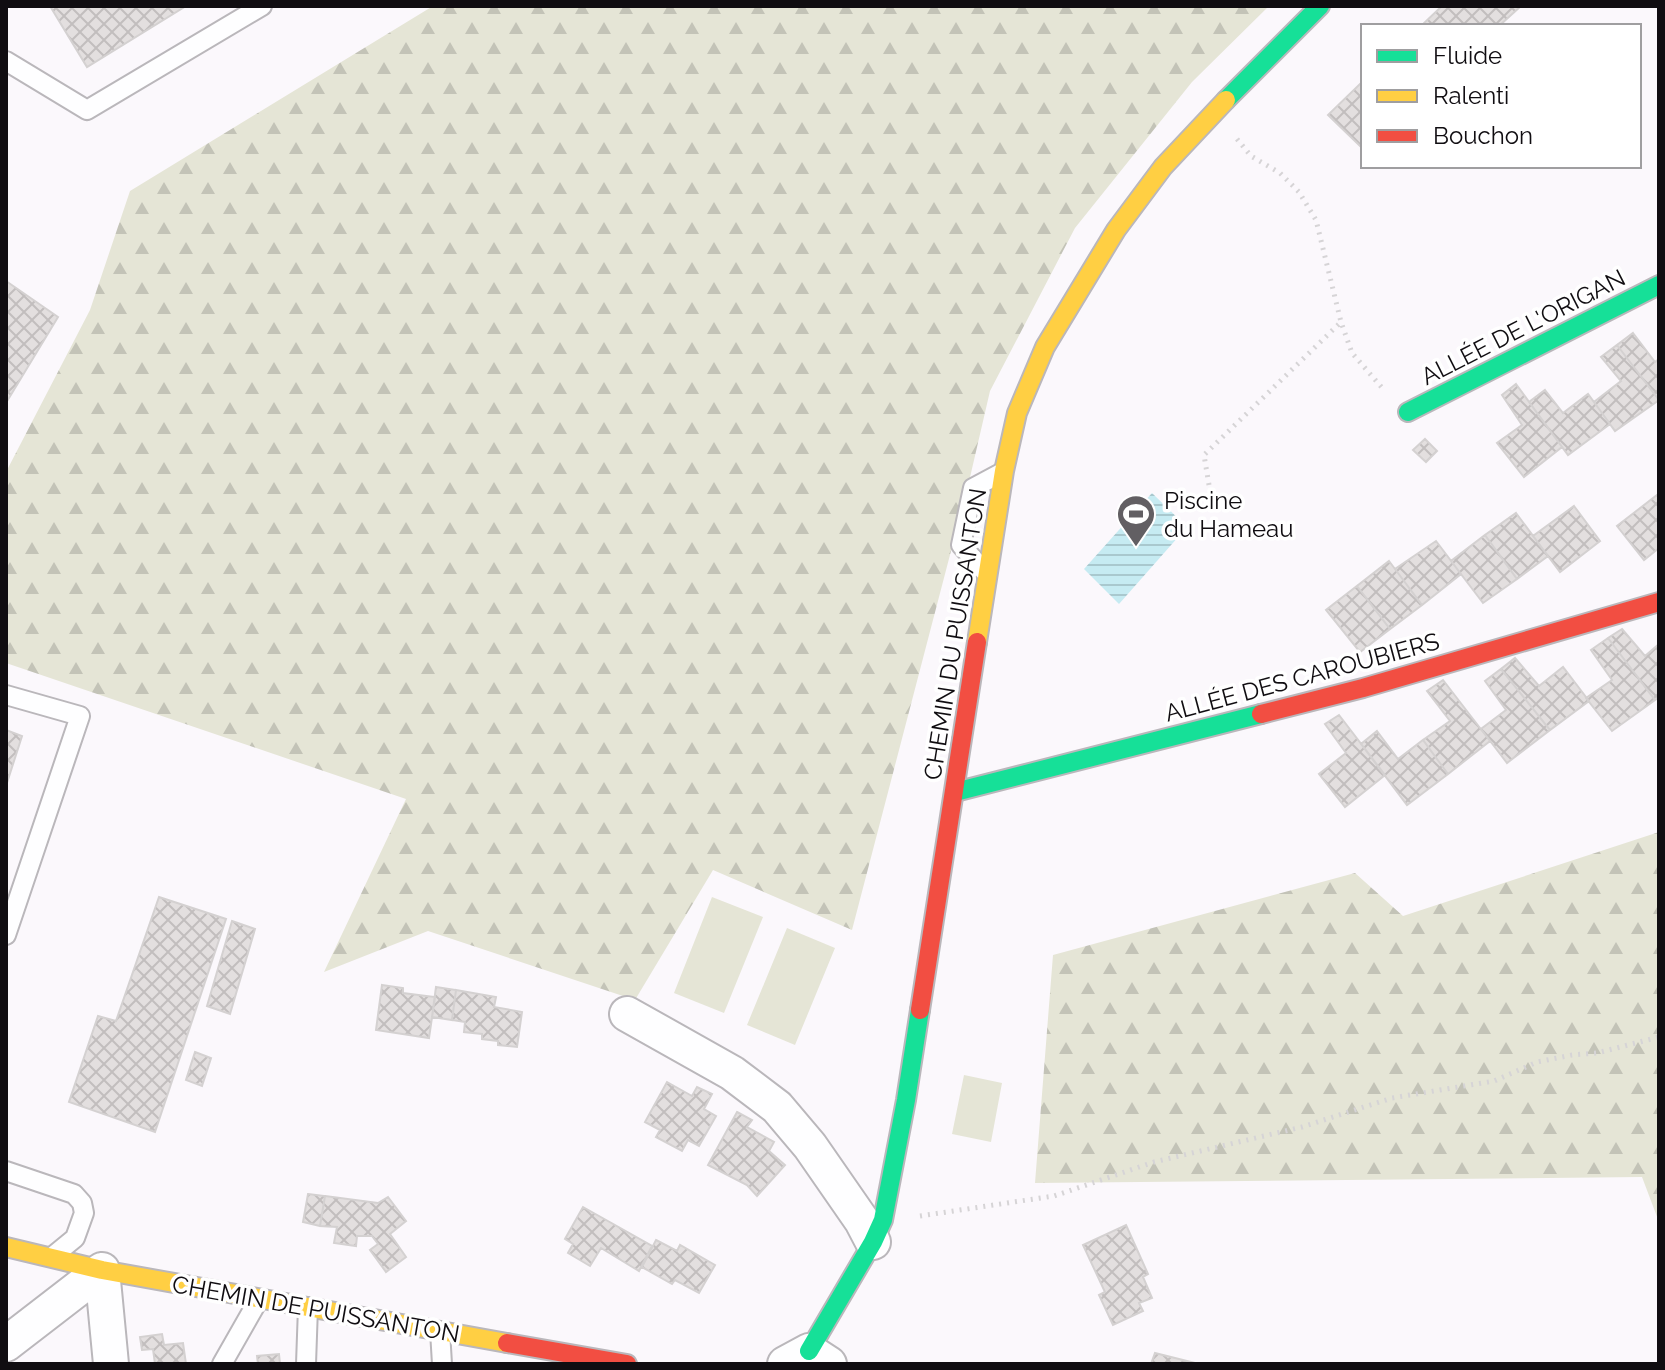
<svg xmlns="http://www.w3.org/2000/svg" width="1665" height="1370" font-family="Raleway,sans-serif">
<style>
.forest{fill:url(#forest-firs)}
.garden{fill:#e5e5d6}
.water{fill:url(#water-rules)}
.building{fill:url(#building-cross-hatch);stroke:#d4d1d1;stroke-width:2}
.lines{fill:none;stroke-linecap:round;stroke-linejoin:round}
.lane-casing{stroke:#bab7bb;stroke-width:22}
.street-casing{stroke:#bab7bb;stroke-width:38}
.fast-casing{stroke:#bab7bb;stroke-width:22}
.slow-casing{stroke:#bab7bb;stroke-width:22}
.jam-casing{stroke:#bab7bb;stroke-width:22}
.path{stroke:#d6d4d6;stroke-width:5;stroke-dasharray:2 6;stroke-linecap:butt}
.lane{stroke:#fefeff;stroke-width:18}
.street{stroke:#fefeff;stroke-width:34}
.fast{stroke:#16e098;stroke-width:18}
.slow{stroke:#ffcf43;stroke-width:18}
.jam{stroke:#f24e42;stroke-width:18}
.labels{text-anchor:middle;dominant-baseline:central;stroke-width:7;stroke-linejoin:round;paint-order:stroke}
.street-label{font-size:24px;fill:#100d11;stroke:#fff}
.poi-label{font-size:24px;fill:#100d11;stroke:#fff;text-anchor:start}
</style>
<defs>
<pattern id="forest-firs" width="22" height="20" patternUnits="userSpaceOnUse" patternTransform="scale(2)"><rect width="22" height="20" fill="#e5e5d6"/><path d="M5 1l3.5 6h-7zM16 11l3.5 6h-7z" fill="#c3c3b7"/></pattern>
<pattern id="water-rules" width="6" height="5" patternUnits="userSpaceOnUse" patternTransform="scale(2)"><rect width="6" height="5" fill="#c6ebf2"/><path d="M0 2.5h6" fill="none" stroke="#a9c8ce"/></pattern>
<pattern id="building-cross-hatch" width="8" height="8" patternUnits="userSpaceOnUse" patternTransform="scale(2)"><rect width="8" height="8" fill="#e3dfdf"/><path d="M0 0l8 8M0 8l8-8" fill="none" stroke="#c2bebe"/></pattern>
</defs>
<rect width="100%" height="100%" fill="#fbf8fc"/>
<!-- forest -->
<path class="forest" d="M 433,6 L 1269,6 L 1192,82 L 1075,228 L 990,391 L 968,486 L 852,930 L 713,870 L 635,1000 L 428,931 L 324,972 L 406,799 L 6,663 L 6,472 L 90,310 L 130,191 Z
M 1659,832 L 1659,1222 L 1642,1177 L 1035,1183 L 1053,955 L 1355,873 L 1403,916 Z"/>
<!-- garden -->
<path class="garden" d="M 712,897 L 763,917 L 724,1013 L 674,993 Z
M 787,928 L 835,948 L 795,1045 L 747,1025 Z
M 964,1075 L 1002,1083 L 991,1142 L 952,1134 Z"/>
<!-- water -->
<path class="water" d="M 1152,493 L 1187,527 L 1119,604 L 1084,569 Z"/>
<!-- building -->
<path class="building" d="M 50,6 L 186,6 L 87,67 Z
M 1442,6 L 1521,6 L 1499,26 L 1421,26 Z
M 1363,81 L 1363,149 L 1328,115 Z
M 6,281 L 58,317 L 6,403 Z
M 1633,333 L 1655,362 L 1659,359 L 1659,400 L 1617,345 Z
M 1617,345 L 1659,400 L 1615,431 L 1594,402 L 1621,381 L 1601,357 Z
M 1516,384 L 1562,447 L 1524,477 L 1497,443 L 1522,425 L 1502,395 Z
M 1545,390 L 1563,413 L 1588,394 L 1610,424 L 1568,455 L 1529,402 Z
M 1425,439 L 1437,451 L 1426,462 L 1413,450 Z
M 1657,495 L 1659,498 L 1659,548 L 1644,560 L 1617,526 Z
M 1574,506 L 1600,541 L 1560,572 L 1533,536 Z
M 1516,513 L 1548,556 L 1517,579 L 1485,535 Z
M 1485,535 L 1517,579 L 1483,603 L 1451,561 Z
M 1436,541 L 1461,574 L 1422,605 L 1395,569 Z
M 1389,561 L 1422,605 L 1390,629 L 1357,586 Z
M 1357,586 L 1390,629 L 1360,652 L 1326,610 Z
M 1622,629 L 1645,656 L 1659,644 L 1659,697 L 1655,700 L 1608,638 Z
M 1608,638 L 1655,700 L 1612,731 L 1586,698 L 1612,680 L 1591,650 Z
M 1515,658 L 1539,686 L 1563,667 L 1589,701 L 1550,730 L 1501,669 Z
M 1501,669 L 1550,730 L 1507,763 L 1481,729 L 1506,710 L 1485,681 Z
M 1443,680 L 1490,741 L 1448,774 L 1423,740 L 1450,721 L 1427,691 Z
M 1339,715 L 1385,775 L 1345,807 L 1319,774 L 1346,753 L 1325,724 Z
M 6,730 L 22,736 L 6,786 Z
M 1377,731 L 1398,759 L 1423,740 L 1448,774 L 1407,805 L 1361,744 Z
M 159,897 L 226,919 L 155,1132 L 69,1102 L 98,1016 L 116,1021 Z
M 232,921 L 255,929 L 230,1014 L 207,1006 Z
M 382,985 L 403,988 L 403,993 L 435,997 L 429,1038 L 376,1030 Z
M 436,987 L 456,990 L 452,1020 L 432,1017 Z
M 456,990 L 496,997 L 494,1007 L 522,1012 L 517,1047 L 498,1045 L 498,1041 L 482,1039 L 482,1034 L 464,1032 L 465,1022 L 452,1020 Z
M 195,1052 L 211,1058 L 202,1086 L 186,1080 Z
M 667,1082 L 692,1096 L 697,1087 L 712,1094 L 704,1109 L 716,1116 L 699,1146 L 688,1140 L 682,1151 L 656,1137 L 660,1130 L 645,1122 Z
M 737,1112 L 752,1120 L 747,1127 L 774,1142 L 769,1151 L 785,1165 L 757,1196 L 747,1185 L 708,1165 Z
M 308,1194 L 325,1196 L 320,1226 L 303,1222 Z
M 325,1196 L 378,1203 L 388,1197 L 406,1221 L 390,1234 L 406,1257 L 386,1272 L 370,1250 L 378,1244 L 372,1236 L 357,1236 L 356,1246 L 334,1243 L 337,1227 L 320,1226 Z
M 583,1207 L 652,1246 L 639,1271 L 601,1248 L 590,1266 L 568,1253 L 573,1244 L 565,1239 Z
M 1126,1225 L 1148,1274 L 1143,1277 L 1152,1298 L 1139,1303 L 1143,1311 L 1113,1325 L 1099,1295 L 1105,1292 L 1083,1245 Z
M 656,1240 L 677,1251 L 680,1245 L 715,1265 L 699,1293 L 675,1280 L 672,1284 L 642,1267 Z
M 162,1334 L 164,1345 L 183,1343 L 186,1364 L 155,1364 L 153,1349 L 142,1350 L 140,1337 Z
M 1155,1353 L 1199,1364 L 1151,1364 Z
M 279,1354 L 280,1364 L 258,1364 L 257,1356 Z"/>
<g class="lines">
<!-- lane casing -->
<g class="lane-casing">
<path id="lane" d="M 6,61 L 87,110 L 262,6
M 985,572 L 961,545 L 973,488 L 1001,473
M 6,695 L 80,716 L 6,935
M 6,1171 L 74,1194 L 82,1203 L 84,1213 L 75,1238 L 53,1256
M 440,1331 L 442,1364
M 222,1364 L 259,1299
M 306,1364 L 308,1307"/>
</g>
<!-- street casing -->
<g class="street-casing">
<path id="street" d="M 627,1014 L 732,1073 L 777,1107 L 810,1146 L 862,1221 L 873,1242
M 102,1270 L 111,1364
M 6,1344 L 102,1270
M 785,1364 L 809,1351 L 829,1364"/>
</g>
<!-- fast casing -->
<g class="fast-casing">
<path id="fast" d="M 1226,100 L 1320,6
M 1408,412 L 1659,285
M 955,792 L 1261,714
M 809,1351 L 873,1242 L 883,1220 L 906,1100 L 920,1010"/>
</g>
<!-- slow casing -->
<g class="slow-casing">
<path id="slow" d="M 977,642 L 1004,471 L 1017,413 L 1045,347 L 1116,230 L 1163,167 L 1226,100
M 6,1247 L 102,1270 L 507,1343"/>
</g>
<!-- jam casing -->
<g class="jam-casing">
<path id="jam" d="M 1261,714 L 1363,688 L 1659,602
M 920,1010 L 977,642
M 507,1343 L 627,1364"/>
</g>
<!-- path -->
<path class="path" d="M 1237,139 L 1251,156 L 1280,173 L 1299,192 L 1316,220 L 1341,322 L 1352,353 L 1384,390
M 1209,485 L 1204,455 L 1341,322
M 920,1216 L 1054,1196 L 1154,1162 L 1302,1127 L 1392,1098 L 1494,1081 L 1537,1062 L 1572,1055 L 1597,1053 L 1659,1037"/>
<!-- lane -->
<use href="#lane" class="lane"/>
<!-- street -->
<use href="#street" class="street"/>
<!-- fast -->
<use href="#fast" class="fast"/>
<!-- slow -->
<use href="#slow" class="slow"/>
<!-- jam -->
<use href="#jam" class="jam"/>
</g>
<!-- icons -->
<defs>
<g id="stadium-pin" transform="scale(2)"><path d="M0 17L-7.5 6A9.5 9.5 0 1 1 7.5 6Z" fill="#625f63" stroke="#fff"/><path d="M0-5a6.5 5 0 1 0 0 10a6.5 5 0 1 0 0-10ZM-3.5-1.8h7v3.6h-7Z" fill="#fff"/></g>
</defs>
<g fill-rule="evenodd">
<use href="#stadium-pin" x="1136" y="514"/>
</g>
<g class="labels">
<!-- street labels -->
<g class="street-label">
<text transform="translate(1523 327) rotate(-27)">ALLÉE DE L'ORIGAN</text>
<text transform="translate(955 634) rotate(-81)">CHEMIN DU PUISSANTON</text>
<text transform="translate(1302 677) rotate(-15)">ALLÉE DES CAROUBIERS</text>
<text transform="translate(316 1309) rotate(10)">CHEMIN DE PUISSANTON</text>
</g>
<!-- poi labels -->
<g class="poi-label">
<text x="1164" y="500">Piscine<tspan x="1164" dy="28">du Hameau</tspan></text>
</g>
</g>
<!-- border -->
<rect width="1665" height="1370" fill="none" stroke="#100d11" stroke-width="16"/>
<!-- legend -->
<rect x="1361" y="24" width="280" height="144" fill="#ffffff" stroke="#9f9ea0" stroke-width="2"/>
<rect x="1377" y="50" width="40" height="12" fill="#16e098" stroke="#9f9ea0" stroke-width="2"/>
<text x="1433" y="64" font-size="24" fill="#100d11">Fluide</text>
<rect x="1377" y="90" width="40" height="12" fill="#ffcf43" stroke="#9f9ea0" stroke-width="2"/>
<text x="1433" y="104" font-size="24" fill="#100d11">Ralenti</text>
<rect x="1377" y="130" width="40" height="12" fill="#f24e42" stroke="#9f9ea0" stroke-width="2"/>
<text x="1433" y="144" font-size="24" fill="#100d11">Bouchon</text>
</svg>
